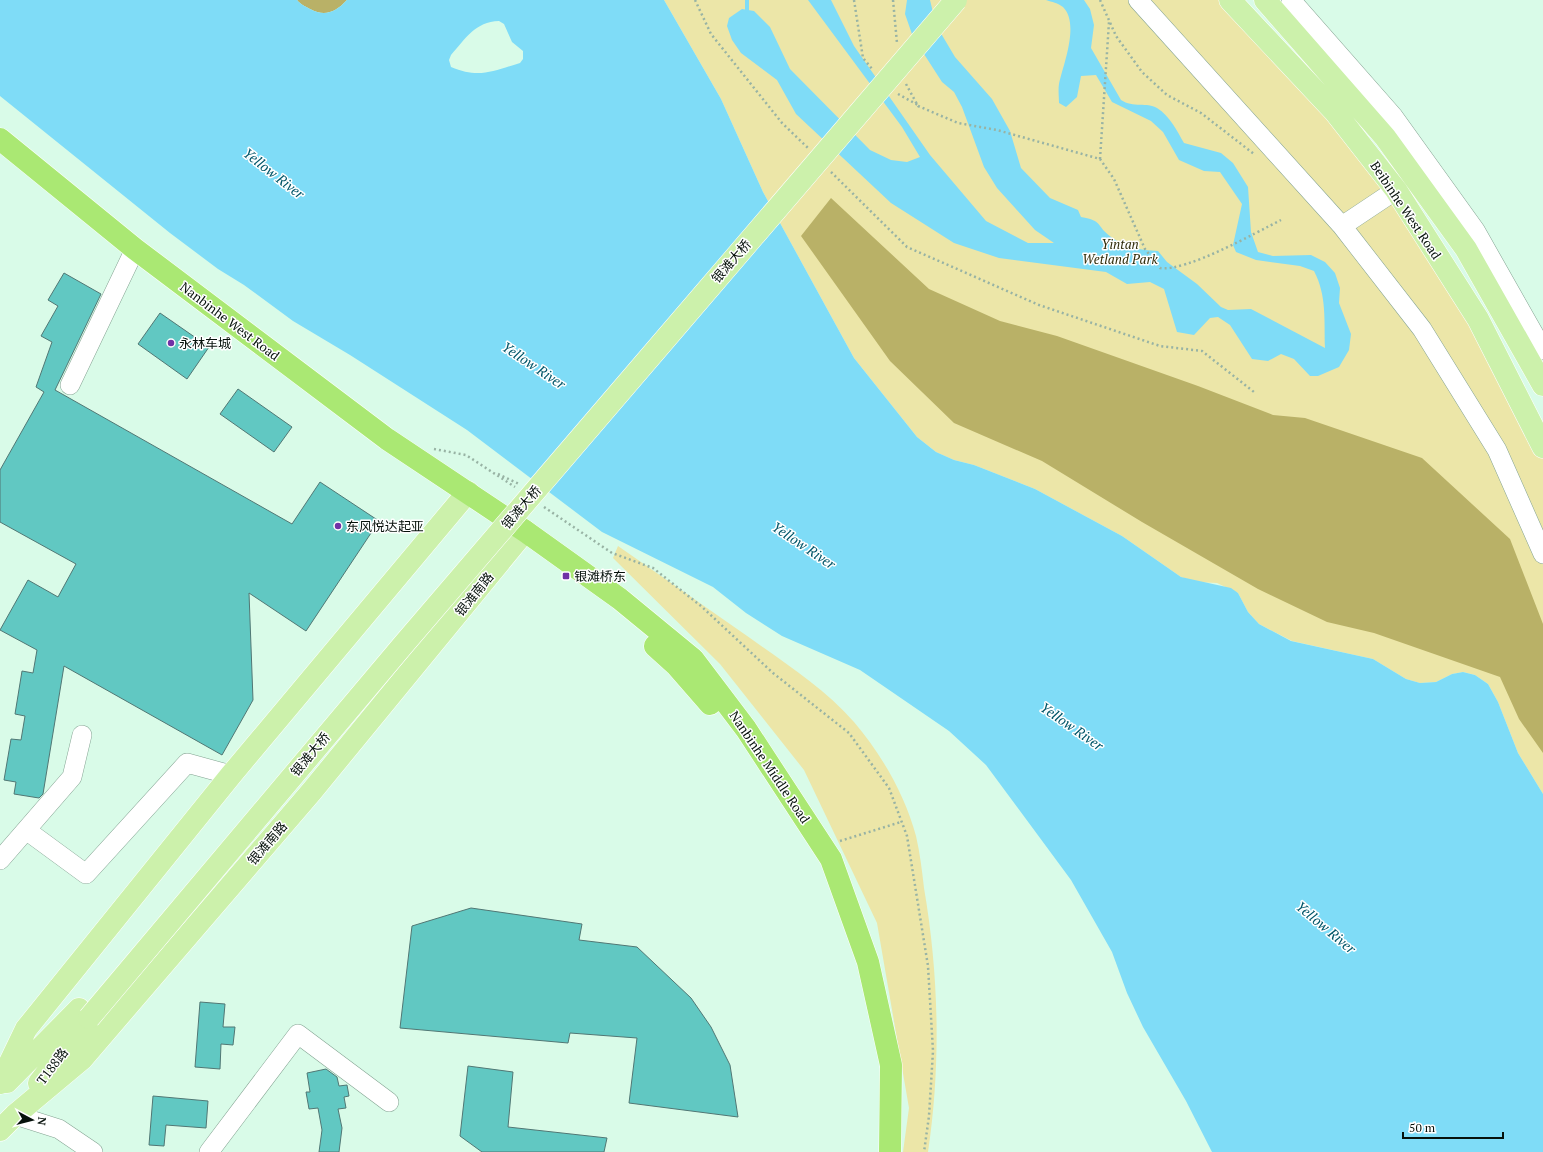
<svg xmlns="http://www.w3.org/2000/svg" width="1543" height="1152" font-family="'PT Serif','Noto Sans SC',serif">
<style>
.green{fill:#ece6a8}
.forest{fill:#b9b167}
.water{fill:#7fdcf7;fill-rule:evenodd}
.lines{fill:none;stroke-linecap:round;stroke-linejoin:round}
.stream{stroke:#7fdcf7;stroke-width:4}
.building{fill:#61c8c2;stroke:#517774}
.minor-casing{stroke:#84a392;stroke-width:20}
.major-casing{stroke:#fff;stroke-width:23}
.highway-casing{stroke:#fff;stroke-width:23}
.path{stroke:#98b3a4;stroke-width:2.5;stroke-dasharray:2 3;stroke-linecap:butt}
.minor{stroke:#fff;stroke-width:19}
.major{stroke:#ccf1ab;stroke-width:22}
.highway{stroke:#aae873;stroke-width:22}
.major-bridge-casing{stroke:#fff;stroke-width:23;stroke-linecap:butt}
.major-bridge{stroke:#ccf1ab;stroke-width:22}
.poi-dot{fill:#7131a6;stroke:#fff;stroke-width:1.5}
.labels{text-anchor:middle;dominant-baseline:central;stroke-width:3;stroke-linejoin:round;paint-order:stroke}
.street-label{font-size:13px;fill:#06110b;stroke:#fff}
.park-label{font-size:13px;font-style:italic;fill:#2f2b09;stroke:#fff}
.poi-label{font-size:13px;fill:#06110b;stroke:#fff;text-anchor:start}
.water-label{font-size:14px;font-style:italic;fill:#005669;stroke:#fff}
</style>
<rect width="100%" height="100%" fill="#d9fbe8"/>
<!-- green -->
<path class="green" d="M 664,0 L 1230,0 L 1396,190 L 1543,447 L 1543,794 L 1518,753 L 1498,702 L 1488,684 L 1475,675 L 1463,672 L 1452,674 L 1436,682 L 1420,683 L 1406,679 L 1373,659 L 1292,641 L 1259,624 L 1248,612 L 1238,593 L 1217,583 L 1197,582 L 1181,577 L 1122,536 L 1035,489 L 974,465 L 954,460 L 936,452 L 917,437 L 854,358 L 763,192 L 721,99 Z
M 618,546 C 662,577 706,607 750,638 C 786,664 824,688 854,722 C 882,755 905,795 916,836 C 920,853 922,871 924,888 C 939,975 941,1065 928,1152 L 903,1152 L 909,1108 L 877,923 L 804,770 L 720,664 L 613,558 Z"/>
<!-- forest -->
<path class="forest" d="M 297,0 L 347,0 C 336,12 325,17 310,9 C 305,6 301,5 297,0 Z
M 831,198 L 929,289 L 1000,321 L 1057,336 L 1198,386 L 1273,415 L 1305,418 L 1422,458 L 1510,539 L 1543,624 L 1543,753 L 1519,719 L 1500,677 L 1374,633 L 1327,622 L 1258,589 L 1142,522 L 1042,461 L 954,423 L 890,361 L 801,236 Z"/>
<!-- water -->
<path class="water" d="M 0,0 L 297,0 C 301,5 305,6 310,9 C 325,17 336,12 347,0 L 664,0 L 721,99 L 763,192 L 854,358 L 917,437 L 936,452 L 954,460 L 974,465 L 1035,489 L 1122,536 L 1181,577 L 1231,588 L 1238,593 L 1248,612 L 1259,624 L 1291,641 L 1373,659 L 1406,679 L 1420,683 L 1436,682 L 1452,674 L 1463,672 L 1475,675 L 1488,684 L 1498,702 L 1518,753 L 1543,794 L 1543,1152 L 1212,1152 L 1186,1101 L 1143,1027 L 1127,993 L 1112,952 L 1071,880 L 986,765 L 949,731 L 860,670 L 782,636 L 746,613 L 713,587 L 602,532 L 467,430 L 350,355 L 293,321 L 244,285 L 218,269 L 170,233 L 0,96 ZM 499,21 L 504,24 L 512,42 L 523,51 L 523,59 L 520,63 C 493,71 479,79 451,67 L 449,60 L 451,55 C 466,38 475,22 499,21 Z
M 808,0 L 831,0 L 854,46 L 930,155 L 986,221 L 1028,243 L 1054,243 L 1035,230 L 997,188 L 984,167 L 962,107 L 954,92 L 942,82 L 913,37 L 905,14 L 907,0 L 930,0 L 936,25 L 955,57 L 992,99 L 1010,131 L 1021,168 L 1050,198 L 1078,210 L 1081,217 C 1104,221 1095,225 1111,237 C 1127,248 1139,250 1158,251 L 1167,262 L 1197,284 L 1221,307 L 1228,310 L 1251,309 L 1325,348 C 1324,320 1327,296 1314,271 L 1300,266 L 1256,260 L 1236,252 L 1233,245 L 1242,204 L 1220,172 L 1204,171 L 1179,160 L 1163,132 L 1151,121 L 1112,102 L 1096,75 L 1081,76 L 1077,97 L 1066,107 L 1059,103 C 1059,97 1058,90 1059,84 C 1063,65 1080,24 1063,7 C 1058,3 1052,2 1046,0 L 1084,0 L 1090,9 L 1094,25 L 1091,48 L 1121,100 C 1133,108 1147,102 1157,108 C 1170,116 1177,131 1184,143 L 1221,153 L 1233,163 L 1248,187 L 1251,232 L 1258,252 L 1273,256 L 1311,255 L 1325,262 L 1335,273 L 1340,288 L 1339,303 L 1351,334 L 1349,350 L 1339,367 L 1318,376 L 1310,376 L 1294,359 L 1281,354 L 1268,361 L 1252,359 L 1230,325 L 1218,317 L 1210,318 L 1194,335 L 1177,332 L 1164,289 L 1150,282 L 1127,284 L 1106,272 L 999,258 L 954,243 L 891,203 L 796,114 L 777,80 L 741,53 L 732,40 L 727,26 L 729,18 L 742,9 L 754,11 L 770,27 L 790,69 L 870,150 L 891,160 L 907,162 L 920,157 L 902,127 Z"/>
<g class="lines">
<!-- stream -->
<path class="stream" d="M 747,10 L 747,0"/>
</g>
<!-- building -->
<path class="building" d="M 64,273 L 101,294 L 55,390 L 292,524 L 320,482 L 379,521 L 306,631 L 249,593 L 253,700 L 222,755 L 64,666 L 43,794 L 39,798 L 14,794 L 16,782 L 4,780 L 11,739 L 21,740 L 25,716 L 15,714 L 22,671 L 33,673 L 37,650 L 0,630 L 28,580 L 58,597 L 76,564 L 0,522 L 0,470 L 44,392 L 36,387 L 52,342 L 41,336 L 58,306 L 48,300 Z
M 160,313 L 209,347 L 187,379 L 138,344 Z
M 238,389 L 292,427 L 274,452 L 220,414 Z
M 471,908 L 582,924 L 579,940 L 637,947 L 691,998 L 711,1027 L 730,1065 L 738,1117 L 629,1103 L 637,1038 L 570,1033 L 568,1043 L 400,1028 L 412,926 Z
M 200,1002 L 225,1004 L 223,1027 L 235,1027 L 233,1045 L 221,1044 L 220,1069 L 195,1067 Z
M 468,1066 L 513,1072 L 508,1127 L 607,1138 L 604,1152 L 482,1152 L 460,1136 Z
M 326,1069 L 337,1077 L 339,1086 L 347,1085 L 349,1096 L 344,1097 L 346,1108 L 338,1109 L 342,1128 L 339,1152 L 319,1152 L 322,1130 L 318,1108 L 309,1109 L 306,1092 L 310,1092 L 307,1073 Z
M 153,1096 L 208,1101 L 206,1128 L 166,1125 L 164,1146 L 149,1145 Z"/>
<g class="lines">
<!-- minor casing -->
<g class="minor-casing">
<path id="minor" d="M 1138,0 L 1342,226 L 1422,329 L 1497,450 L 1543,554
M 1291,0 L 1393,116 L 1475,230 L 1543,350
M 1342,226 L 1396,190
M 70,385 L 135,249
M 26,830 L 86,874 L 187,763 L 231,775
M 0,860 L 72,777 L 82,735
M 15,1115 L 59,1129 L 93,1152
M 209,1152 L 298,1034 L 389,1102"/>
</g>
<!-- major casing -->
<g class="major-casing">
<path id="major" d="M 1230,0 L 1335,112 L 1396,190 L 1478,319 L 1543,447
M 1265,0 L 1385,137 L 1466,249 L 1543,385
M 7,1082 L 79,1009
M 0,1083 L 26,1029 L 231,775 L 468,492
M 39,1083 L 89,1018
M 0,1130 L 15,1115 L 82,1059 L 312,791 L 525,531"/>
</g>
<!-- highway casing -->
<g class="highway-casing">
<path id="highway" d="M 0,139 L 135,249 L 387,439 L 525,531 L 620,599 L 693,659 L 746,729 L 831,859 L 868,962 L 891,1065 L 890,1152
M 655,646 L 676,665 L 710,704"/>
</g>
<!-- path -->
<path class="path" d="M 695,0 L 711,34 L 782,123 L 808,148
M 854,0 L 863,58 L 873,70
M 893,0 L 897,43
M 1100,0 L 1116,36 L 1142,72 L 1167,95 L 1201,113 L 1254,154
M 906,84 L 918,106 L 958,123 L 997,130 L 1100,159 L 1114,179 L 1145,249 L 1160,268 C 1186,272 1255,233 1281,220
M 898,94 L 918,105
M 1100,159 L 1109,22
M 831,172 L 907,247 L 1039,305 L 1160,346 L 1202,351 L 1254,392
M 434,449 L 466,455 L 515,487
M 498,474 L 519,484
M 544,507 L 612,553 L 653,568 L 701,606 L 773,673 L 849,733 L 889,788 L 907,836 L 928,966 L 933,1051 L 929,1116 L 924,1152
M 840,841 L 901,822"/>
<!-- minor -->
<use href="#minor" class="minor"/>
<!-- major -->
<use href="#major" class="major"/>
<!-- highway -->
<use href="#highway" class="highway"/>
<!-- major-bridge casing -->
<g class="major-bridge-casing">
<path id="major-bridge" d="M 89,1018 L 403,645 L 956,0"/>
</g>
<!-- major-bridge -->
<use href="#major-bridge" class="major-bridge"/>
</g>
<!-- markers -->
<g class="poi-dot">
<circle cx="171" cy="343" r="4"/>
<circle cx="338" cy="526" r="4"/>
<rect x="562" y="572" width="8" height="8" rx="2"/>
</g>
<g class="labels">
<!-- street labels -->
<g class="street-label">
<text transform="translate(1406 210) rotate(56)">Beibinhe West Road</text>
<text transform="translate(731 261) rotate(-49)">银滩大桥</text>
<text transform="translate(230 321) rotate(37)">Nanbinhe West Road</text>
<text transform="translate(521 507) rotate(-49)">银滩大桥</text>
<text transform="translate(474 594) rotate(-51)">银滩南路</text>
<text transform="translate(310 754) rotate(-50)">银滩大桥</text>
<text transform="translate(770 767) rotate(56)">Nanbinhe Middle Road</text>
<text transform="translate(267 843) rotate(-49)">银滩南路</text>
<text transform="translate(52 1066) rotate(-53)">T188路</text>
</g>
<!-- park labels -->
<g class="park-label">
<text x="1120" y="244">Yintan<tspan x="1120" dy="15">Wetland Park</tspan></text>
</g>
<!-- poi labels -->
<g class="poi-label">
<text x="179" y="343">永林车城</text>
<text x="346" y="526">东风悦达起亚</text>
<text x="574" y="576">银滩桥东</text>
</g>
<!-- water labels -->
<g class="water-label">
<text transform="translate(274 173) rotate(38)">Yellow River</text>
<text transform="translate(534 365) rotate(34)">Yellow River</text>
<text transform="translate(804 545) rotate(34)">Yellow River</text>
<text transform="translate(1072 726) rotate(35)">Yellow River</text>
<text transform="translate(1326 927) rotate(40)">Yellow River</text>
</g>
</g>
<!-- north arrow -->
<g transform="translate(32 1120) rotate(97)" stroke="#ffffff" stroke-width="3" paint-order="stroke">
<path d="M0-3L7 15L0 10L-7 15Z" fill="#06110b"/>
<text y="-6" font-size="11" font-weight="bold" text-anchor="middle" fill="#06110b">N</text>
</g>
<!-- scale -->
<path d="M1403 1132v6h100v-6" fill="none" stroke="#06110b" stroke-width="2"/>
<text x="1409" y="1132" font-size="12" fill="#06110b" stroke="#ffffff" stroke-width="3" paint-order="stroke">50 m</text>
</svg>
